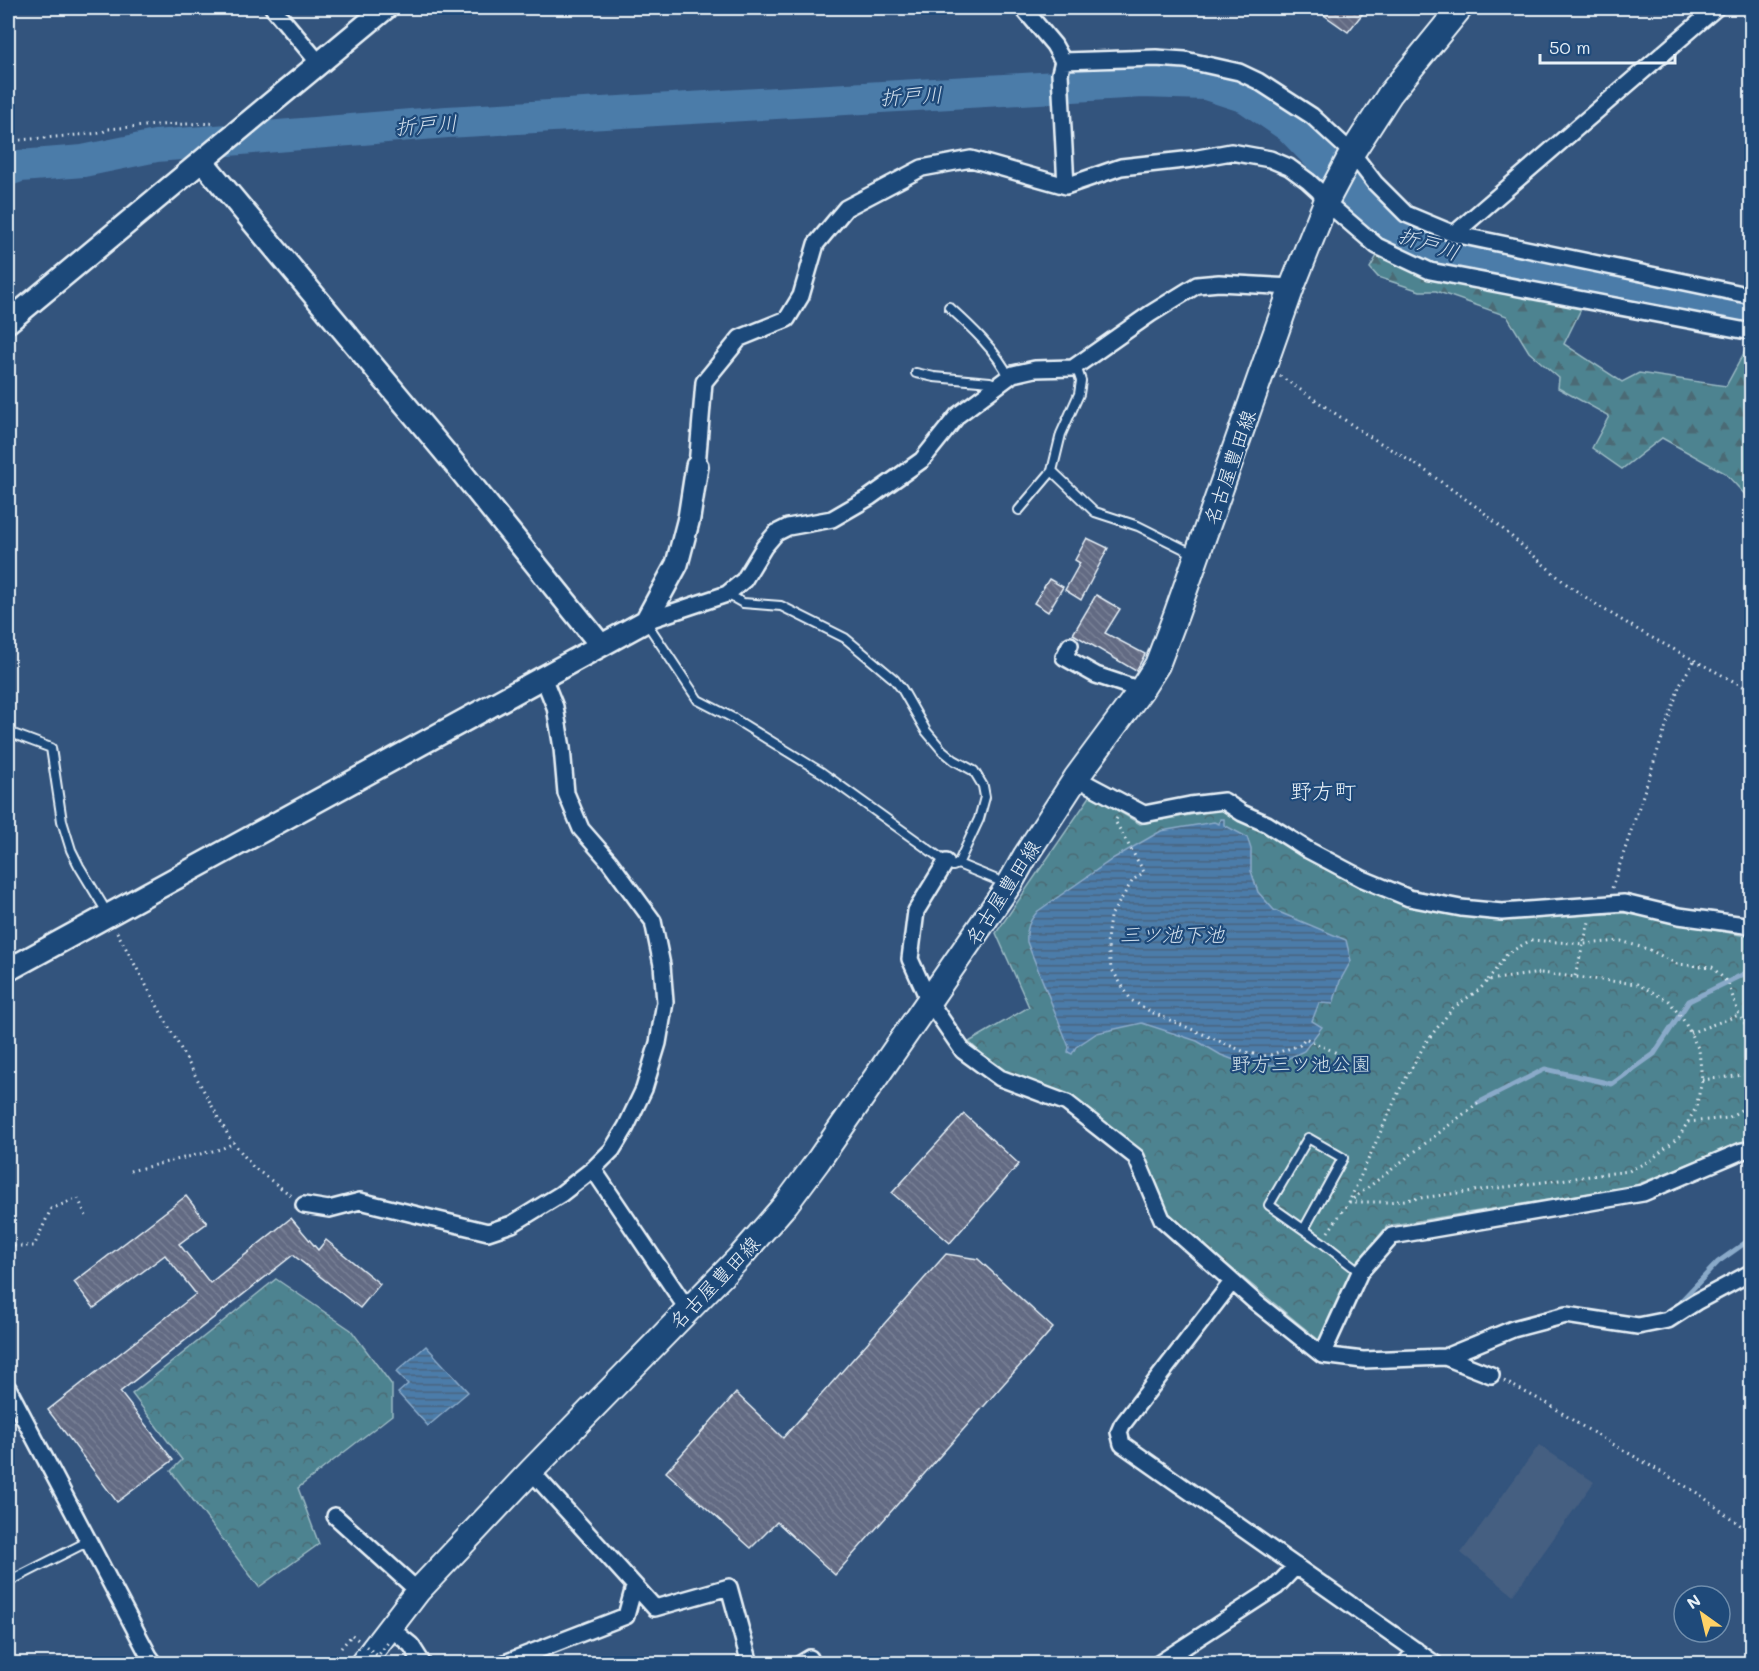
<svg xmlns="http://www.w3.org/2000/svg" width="1759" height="1671" font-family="Mali,'Klee One',sans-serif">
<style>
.built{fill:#445e81}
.forest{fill:url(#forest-firs);stroke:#9bbac4;stroke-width:1.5}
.park{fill:url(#park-crowns);stroke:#9bbac4;stroke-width:1.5}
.water{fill:url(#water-rules);stroke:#8aaac9;stroke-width:1.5}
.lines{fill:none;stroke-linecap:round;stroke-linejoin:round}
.stream{stroke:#8aaac9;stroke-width:5}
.river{stroke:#4c7ba9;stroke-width:32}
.building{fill:url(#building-back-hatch);stroke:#e8f1f8;stroke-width:1.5}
.lane-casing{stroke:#e8f1f8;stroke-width:12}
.street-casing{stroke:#e8f1f8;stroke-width:20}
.secondary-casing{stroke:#e8f1f8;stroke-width:26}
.primary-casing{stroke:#e8f1f8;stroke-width:28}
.path{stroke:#e8f1f8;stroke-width:3;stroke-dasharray:1.5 4.5;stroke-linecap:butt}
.lane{stroke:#1f4a7a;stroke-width:8}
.street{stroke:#1f4a7a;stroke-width:15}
.secondary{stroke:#1f4a7a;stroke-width:21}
.primary{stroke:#1f4a7a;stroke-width:24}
.path-bridge{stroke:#e8f1f8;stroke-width:3;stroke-dasharray:1.5 4.5;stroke-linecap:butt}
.labels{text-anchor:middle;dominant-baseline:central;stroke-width:4.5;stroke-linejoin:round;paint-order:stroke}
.street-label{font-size:20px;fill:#e8f1f8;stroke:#1f4a7a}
.park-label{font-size:20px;fill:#d1e0e8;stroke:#1f4a7a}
.water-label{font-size:21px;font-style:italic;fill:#d1dfec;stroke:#1f4a7a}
.quarter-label{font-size:22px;fill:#e8f1f8;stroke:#1f4a7a}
</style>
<defs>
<pattern id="forest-firs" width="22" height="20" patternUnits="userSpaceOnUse" patternTransform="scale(1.5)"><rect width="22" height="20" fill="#4e8390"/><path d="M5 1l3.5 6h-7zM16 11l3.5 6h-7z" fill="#4b6b74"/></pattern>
<pattern id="park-crowns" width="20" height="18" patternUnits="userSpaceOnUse" patternTransform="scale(1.5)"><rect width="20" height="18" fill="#4e8390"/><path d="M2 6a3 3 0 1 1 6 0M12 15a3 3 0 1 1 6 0" fill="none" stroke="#4b6b74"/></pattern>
<pattern id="water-rules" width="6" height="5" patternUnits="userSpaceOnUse" patternTransform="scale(1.5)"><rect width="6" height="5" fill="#4c7ba9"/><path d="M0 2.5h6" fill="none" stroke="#49647e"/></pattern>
<pattern id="building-back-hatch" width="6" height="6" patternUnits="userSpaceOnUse" patternTransform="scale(1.5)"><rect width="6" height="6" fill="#626a83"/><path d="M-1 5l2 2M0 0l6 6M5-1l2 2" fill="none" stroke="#788095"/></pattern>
</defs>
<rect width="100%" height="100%" fill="#33547d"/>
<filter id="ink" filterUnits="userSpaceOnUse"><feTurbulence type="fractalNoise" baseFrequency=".0167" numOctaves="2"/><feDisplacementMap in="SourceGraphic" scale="12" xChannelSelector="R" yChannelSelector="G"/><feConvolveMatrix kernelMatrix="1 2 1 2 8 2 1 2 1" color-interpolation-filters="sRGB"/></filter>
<g filter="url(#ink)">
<!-- built -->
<path class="built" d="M 1539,1445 L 1594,1482 L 1513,1595 L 1461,1553 Z"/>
<!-- forest -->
<path class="forest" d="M 1378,254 L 1583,305 L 1564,344 L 1622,382 L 1639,373 L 1726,386 L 1751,340 L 1751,501 L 1725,473 L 1662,438 L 1622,469 L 1592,448 L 1609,416 L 1558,388 L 1559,378 L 1529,352 L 1507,316 L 1436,291 L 1420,291 L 1378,277 L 1370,268 Z"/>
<!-- park -->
<path class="park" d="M 1091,795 L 1140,824 L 1223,809 L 1361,887 L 1408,904 L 1505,919 L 1627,913 L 1751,937 L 1751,1142 L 1735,1145 L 1634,1186 L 1387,1226 L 1351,1272 L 1320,1341 L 1168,1216 L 1140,1153 L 1004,1074 L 969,1042 L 1029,1007 L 996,933 Z
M 276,1279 L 351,1330 L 392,1385 L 392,1415 L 298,1488 L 319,1544 L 259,1587 L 171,1471 L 182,1460 L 132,1394 Z"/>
<!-- water -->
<path class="water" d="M 1220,819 L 1224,819 L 1224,825 L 1247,837 L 1251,849 L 1251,871 L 1258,892 L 1274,910 L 1346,940 L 1351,961 L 1340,981 L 1333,1004 L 1319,1003 L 1312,1021 L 1322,1027 L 1304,1051 L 1274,1065 L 1242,1063 L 1221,1055 L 1197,1041 L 1142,1023 L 1097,1033 L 1076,1047 L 1072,1054 L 1068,1052 L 1069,1047 L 1027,942 C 1026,928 1029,921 1038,911 L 1114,858 L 1161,831 L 1214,822 L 1219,824 Z
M 426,1346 L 468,1392 L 428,1426 L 398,1393 L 408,1384 L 396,1372 Z"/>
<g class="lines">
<!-- stream -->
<path class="stream" d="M 1478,1103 L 1545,1069 L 1612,1084 L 1654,1054 L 1689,1001 L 1752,970
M 1682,1300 L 1718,1262 L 1752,1238"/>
<!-- river -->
<path class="river" d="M 8,170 L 20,166 L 83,161 L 156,146 L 447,122 L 1142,82 L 1206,84 L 1246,97 L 1290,127 L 1391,232 L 1430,248 L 1634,292 L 1752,315"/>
</g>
<!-- building -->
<path class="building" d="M 1314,8 L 1367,8 L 1348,32 Z
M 1087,538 L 1108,548 L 1081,600 L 1065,590 L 1080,563 L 1075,560 Z
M 1049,579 L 1063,587 L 1048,612 L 1034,603 Z
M 1096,595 L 1120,609 L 1105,633 L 1145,654 L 1136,671 L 1073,634 Z
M 964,1114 L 1019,1164 L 950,1243 L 892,1193 Z
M 186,1196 L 207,1223 L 179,1244 L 210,1283 L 291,1218 L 318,1250 L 326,1240 L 380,1284 L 360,1308 L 293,1255 L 120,1392 L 173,1460 L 117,1502 L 48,1410 L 196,1294 L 165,1255 L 94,1308 L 74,1282 Z
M 946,1254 L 978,1259 L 1053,1328 L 835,1575 L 777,1522 L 751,1548 L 666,1472 L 736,1393 L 783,1438 Z"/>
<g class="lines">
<!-- lane casing -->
<g class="lane-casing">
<path id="lane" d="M 949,307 C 971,327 996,350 1009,377
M 916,373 L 934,377 L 990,382 L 997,385
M 1052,471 L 1095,512 L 1138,526 L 1194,554
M 1019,510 L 1052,471 L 1061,434 L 1079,394 L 1081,381 L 1076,366
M 727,594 L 743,603 L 781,606 L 845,638 L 894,679 L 902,689 L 926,731 L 942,750 L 954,760 L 974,771 L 983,786 L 985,797 L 979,819 L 958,864
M 646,622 L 698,700 L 733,718 L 821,772 L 946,862 L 953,866 L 958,864 L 1007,884
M 8,732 L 51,748 L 62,821 L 71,850 L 79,866 L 108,914
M 1304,1229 L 1343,1158 L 1308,1138 L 1269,1205 L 1323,1243 L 1360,1272
M 8,1582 L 87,1542"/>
</g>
<!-- street casing -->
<g class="street-casing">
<path id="street" d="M 273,8 L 319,63
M 1023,8 L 1054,45 L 1063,61 L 1060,73 L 1066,186
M 1063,61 L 1156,58 L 1185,60 L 1239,72 L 1258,81 L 1312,116 L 1352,153 L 1375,183 L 1406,214 L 1454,234 L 1752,296
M 1454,234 L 1716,8
M 697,466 L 704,382 L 740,338 L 787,319 L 801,296 L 816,244 L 846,208 L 922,168 L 971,159 L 1066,186 L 1121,167 L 1193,159 L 1231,152 L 1270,159 L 1289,167 L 1308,181 L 1319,191 L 1326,202 L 1377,246 L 1430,271 L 1752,332
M 646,621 L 727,594 L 744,580 L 764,547 L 776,533 L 788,527 L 832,519 L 870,497 L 922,460 L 958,415 L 1013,374 L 1035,369 L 1073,368 L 1150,314 L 1197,285 L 1219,283 L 1292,287
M 1070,645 L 1064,657 L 1096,675 L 1141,690
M 1076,778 L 1144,814 L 1190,805 L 1224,801 L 1242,813 L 1267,824 L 1308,850 L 1363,879 L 1409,898 L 1461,908 L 1502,912 L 1624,903 L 1679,916 L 1752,926
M 946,862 L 916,911 L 910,959 L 929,1001 L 963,1051 L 1000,1078 L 1067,1103 L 1136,1157 L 1162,1219 L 1253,1300 L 1322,1355 L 1363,1360 L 1445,1357 L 1491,1375
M 593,1169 L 688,1310
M 304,1205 L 329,1209 L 360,1201 L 488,1232 L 512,1224 L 561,1194 L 593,1169 L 612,1150 L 626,1127 L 644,1089 L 658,1043 L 665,1002 L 662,965 L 653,921 L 609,861 L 581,829 L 566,793 L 562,748 L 555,707 L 543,677
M 1232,1282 L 1122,1425 L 1119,1432 L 1122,1444 L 1435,1664
M 1322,1355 L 1360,1272 L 1392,1236 L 1643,1193 L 1742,1151 L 1752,1149
M 1445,1357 L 1513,1329 L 1566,1315 L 1638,1326 L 1668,1320 L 1696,1302 L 1752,1272
M 8,1388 L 149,1656 L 155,1664
M 531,1471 L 655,1608 L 729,1587 L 750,1664
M 335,1516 L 418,1591
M 390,1628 L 411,1645 L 423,1664
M 502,1664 L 626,1616 L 634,1587
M 800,1664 L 810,1658
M 1158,1664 L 1276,1587 L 1296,1566
M 1405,1664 L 1416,1650"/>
</g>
<!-- secondary casing -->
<g class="secondary-casing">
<path id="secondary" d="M 202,161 L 459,469 L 600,644
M 8,322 L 386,8
M 8,970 L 646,621 L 677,564 L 689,518 L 697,466"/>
</g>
<!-- primary casing -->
<g class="primary-casing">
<path id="primary" d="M 362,1664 L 418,1591 L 531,1471 L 740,1257 L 786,1204 L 818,1161 L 1009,885 L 1026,855 L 1076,778 L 1141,690 L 1157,665 L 1176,615 L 1292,287 L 1326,202 L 1352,153 L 1390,94 L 1460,8"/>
</g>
<!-- path -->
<path class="path" d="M 8,141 L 101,133 L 108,129 L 157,125 L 216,123
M 1280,376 L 1364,433 L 1420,467 L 1481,510 L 1565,583 L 1600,607 L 1645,634 L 1752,691
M 1117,818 L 1115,821 L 1144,872 L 1133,880 L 1110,917 L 1107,940 L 1111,968 L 1131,1000 L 1151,1012 L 1245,1052 L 1262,1056 L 1270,1055 L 1300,1045 L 1305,1038 L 1339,1054
M 1612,888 L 1680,684 L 1694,661
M 117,932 L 229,1137 L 253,1167 L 292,1196
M 1541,973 L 1637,984 L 1669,1001 L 1684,1021 L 1699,1050 L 1702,1080 L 1696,1108 L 1679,1137 L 1651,1160 L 1629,1171 L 1389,1202 L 1349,1202 L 1400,1089 L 1426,1042 L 1453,1008 L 1480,989 L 1488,980 Z
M 1575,976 L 1589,922
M 1488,980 L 1507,954 L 1531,940 L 1584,944 L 1621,941 L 1650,950 L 1677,964 L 1712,967 L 1728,983 L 1739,1015 L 1752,1034
M 1690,1033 L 1739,1015
M 1702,1080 L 1752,1074
M 1688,1122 L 1728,1118 L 1752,1103
M 130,1171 L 221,1149 L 234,1143
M 1328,1232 L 1349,1202 L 1478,1103
M 8,1246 L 34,1246 L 51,1209 L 78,1198 L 86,1216
M 1504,1381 L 1550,1405 L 1580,1425 L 1699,1494 L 1752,1534
M 341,1648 L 352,1635"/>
<!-- lane -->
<use href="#lane" class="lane"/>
<!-- street -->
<use href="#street" class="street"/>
<!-- secondary -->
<use href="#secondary" class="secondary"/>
<!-- primary -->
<use href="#primary" class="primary"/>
<!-- path-bridge -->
<path class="path-bridge" d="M 352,1635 L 378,1656 L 389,1641"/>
</g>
</g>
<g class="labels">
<!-- street labels -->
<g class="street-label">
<text transform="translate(1229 467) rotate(-71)">名古屋豊田線</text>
<text transform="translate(1002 892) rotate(-57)">名古屋豊田線</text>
<text transform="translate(714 1282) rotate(-46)">名古屋豊田線</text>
</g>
<!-- park labels -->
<g class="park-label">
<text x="1301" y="1063">野方三ツ池公園</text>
</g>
<!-- water labels -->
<g class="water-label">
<text transform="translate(911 95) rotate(-3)">折戸川</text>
<text transform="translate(426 124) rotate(-4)">折戸川</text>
<text transform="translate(1429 243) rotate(18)">折戸川</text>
<text x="1172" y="933">三ツ池下池</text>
</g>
<!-- quarter labels -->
<g class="quarter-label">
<text x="1323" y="790">野方町</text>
</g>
</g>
<!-- margin -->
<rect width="1759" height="1671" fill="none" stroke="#1f4a7a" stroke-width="30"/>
<rect x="15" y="15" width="1729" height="1641" fill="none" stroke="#e8f1f8" stroke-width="2" filter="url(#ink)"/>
<!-- north arrow -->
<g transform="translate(1702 1614) rotate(326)"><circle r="28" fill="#1f4a7a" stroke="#6f8dac" stroke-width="1.5"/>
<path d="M0-4.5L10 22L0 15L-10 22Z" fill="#ffd166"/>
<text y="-9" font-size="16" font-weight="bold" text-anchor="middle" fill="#e8f1f8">N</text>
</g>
<!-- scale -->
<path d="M1540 54v9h135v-9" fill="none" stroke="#e8f1f8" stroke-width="3"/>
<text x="1549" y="54" font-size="18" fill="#e8f1f8" stroke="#1f4a7a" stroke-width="4.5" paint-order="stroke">50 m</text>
</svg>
